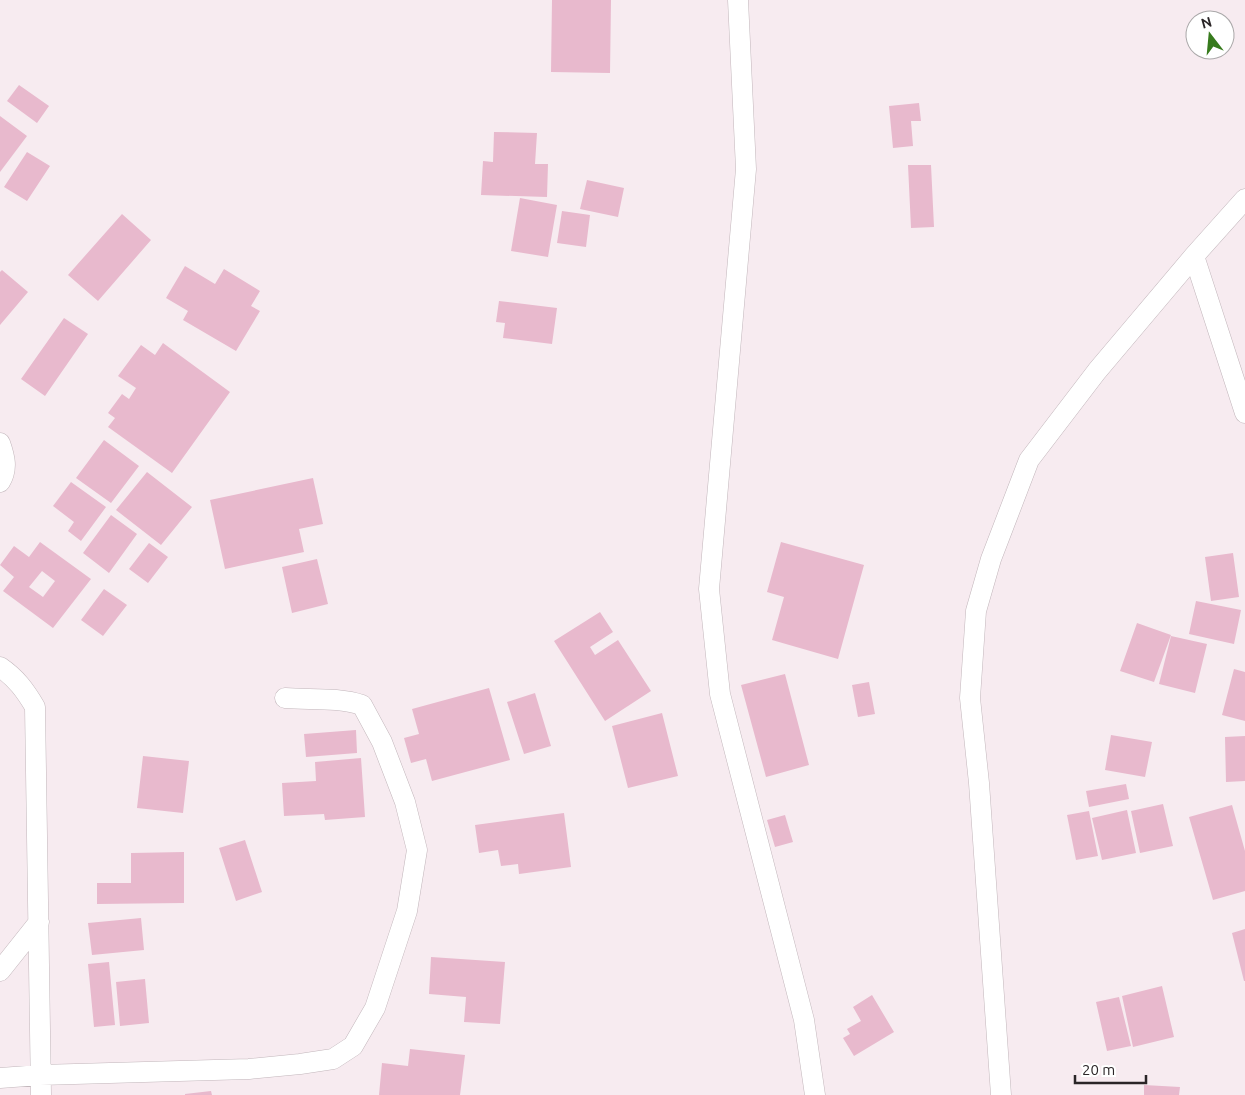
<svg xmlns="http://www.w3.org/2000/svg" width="1245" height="1095" font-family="Ubuntu,sans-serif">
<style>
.building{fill:#e8b9cd;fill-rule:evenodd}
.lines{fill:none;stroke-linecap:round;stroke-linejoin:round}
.minor-casing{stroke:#c2b6bb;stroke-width:21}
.minor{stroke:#fff;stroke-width:20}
</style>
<rect width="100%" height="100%" fill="#f7ebf0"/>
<!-- building -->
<path class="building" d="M 552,0 L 611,0 L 610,73 L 551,72 Z
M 19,85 L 49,106 L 37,123 L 7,101 Z
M 919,103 L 921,121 L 911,121 L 913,146 L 893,148 L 889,106 Z
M 0,116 L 27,136 L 0,172 Z
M 494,132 L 537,133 L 535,164 L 548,164 L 547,197 L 481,195 L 483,161 L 493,162 Z
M 27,152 L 50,166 L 27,201 L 4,187 Z
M 908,165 L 931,165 L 934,227 L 911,228 Z
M 587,180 L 624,188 L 618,217 L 580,209 Z
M 520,198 L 557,205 L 548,257 L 511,251 Z
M 562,211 L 590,215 L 586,247 L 557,243 Z
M 122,214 L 151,240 L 98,301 L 68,275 Z
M 185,266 L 215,284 L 224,269 L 260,291 L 251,306 L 260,311 L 236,351 L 183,320 L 188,311 L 166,298 Z
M 2,270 L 28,292 L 0,325 L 0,272 Z
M 499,301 L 557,308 L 552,344 L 503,338 L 505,323 L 496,322 Z
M 64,318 L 88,334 L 45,396 L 21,379 Z
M 163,343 L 230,392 L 172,473 L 108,427 L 115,418 L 108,413 L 122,394 L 129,399 L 136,388 L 118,376 L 141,345 L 155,355 Z
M 104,440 L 139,466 L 111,503 L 76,478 Z
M 147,472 L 192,507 L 161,545 L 116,510 Z
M 313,478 L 323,524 L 299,529 L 304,552 L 225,569 L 210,500 Z
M 71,482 L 106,507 L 81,541 L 68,531 L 74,522 L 53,506 Z
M 111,515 L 137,534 L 109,573 L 83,553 Z
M 40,542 L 91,579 L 53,628 L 3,591 L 14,577 L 0,565 L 14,546 L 29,557 ZM 42,571 L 55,581 L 43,597 L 29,587 Z
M 781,542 L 864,565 L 838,659 L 772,640 L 784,597 L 767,592 Z
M 149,543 L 168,557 L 148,583 L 129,569 Z
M 1233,553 L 1239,597 L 1211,601 L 1205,557 Z
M 317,559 L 328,604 L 292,613 L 282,567 Z
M 104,589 L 127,605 L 103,636 L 81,620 Z
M 1196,601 L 1241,610 L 1234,644 L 1189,634 Z
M 600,612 L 613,632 L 590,647 L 595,655 L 618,640 L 651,691 L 605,721 L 554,641 Z
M 1137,623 L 1171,635 L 1154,682 L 1120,671 Z
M 1171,636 L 1207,644 L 1195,693 L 1159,684 Z
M 1234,669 L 1245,672 L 1245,721 L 1222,715 Z
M 785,674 L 809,765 L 766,777 L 741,685 Z
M 869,682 L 875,714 L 858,717 L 852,685 Z
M 489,688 L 510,760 L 432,781 L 426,759 L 411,763 L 404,738 L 419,734 L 412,709 Z
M 535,693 L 551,746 L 524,754 L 507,702 Z
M 662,713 L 678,776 L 628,788 L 612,726 Z
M 356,730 L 357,753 L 306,757 L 304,734 Z
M 1111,735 L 1152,742 L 1145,777 L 1105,770 Z
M 1245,736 L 1245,781 L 1226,782 L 1225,737 Z
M 143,756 L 189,761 L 183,813 L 137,808 Z
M 361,758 L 365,817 L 325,820 L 324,814 L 284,816 L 282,783 L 316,781 L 315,762 Z
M 1126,784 L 1129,799 L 1089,807 L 1086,791 Z
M 1163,804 L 1173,846 L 1140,853 L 1131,811 Z
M 1232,805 L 1245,851 L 1245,891 L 1213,900 L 1189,817 Z
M 1127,810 L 1136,853 L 1102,860 L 1092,818 Z
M 1089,811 L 1098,856 L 1076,860 L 1067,815 Z
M 564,813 L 571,867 L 519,874 L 518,864 L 501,866 L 498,850 L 479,853 L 475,825 Z
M 785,815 L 793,842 L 775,847 L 767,820 Z
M 245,840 L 262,892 L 236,901 L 219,848 Z
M 184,852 L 184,903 L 97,904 L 97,883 L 131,883 L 131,853 Z
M 141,918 L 144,950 L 92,955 L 88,923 Z
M 1245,929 L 1245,981 L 1244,981 L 1232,933 Z
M 431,957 L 505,962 L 500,1024 L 464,1022 L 466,997 L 429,994 Z
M 109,962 L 115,1025 L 94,1027 L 88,964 Z
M 145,979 L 149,1023 L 120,1026 L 116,982 Z
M 1162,986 L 1174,1037 L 1133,1047 L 1122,996 Z
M 872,995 L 894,1032 L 854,1056 L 843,1038 L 850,1034 L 847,1029 L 861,1021 L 853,1007 Z
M 1119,997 L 1131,1046 L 1107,1051 L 1096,1002 Z
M 410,1049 L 465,1055 L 460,1095 L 379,1095 L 382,1063 L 408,1066 Z
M 1144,1085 L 1180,1087 L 1179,1095 L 1144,1095 Z
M 211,1091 L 212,1095 L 185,1095 L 185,1094 Z"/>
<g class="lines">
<!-- minor casing -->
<g class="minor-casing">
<path id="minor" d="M 738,0 L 746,169 L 709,589 L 720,694 L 804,1020 L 815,1095
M 1194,256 L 1245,413
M 0,443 C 5,457 8,469 0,482
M 0,667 C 16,678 25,690 35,707 L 41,1095
M 0,971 L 39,922
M 0,1078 L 40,1075 L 249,1069 L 300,1064 L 333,1059 L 353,1046 L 375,1008 L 407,911 L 417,850 L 405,802 L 382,742 L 362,705 C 338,697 310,700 285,698
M 1001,1095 L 979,783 L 970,698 L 976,611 L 991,559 L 1029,460 L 1097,371 L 1194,256 L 1245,199"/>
</g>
<!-- minor -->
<use href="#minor" class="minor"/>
</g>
<!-- north arrow -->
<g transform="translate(1210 35) rotate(344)"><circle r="24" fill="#ffffff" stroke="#aaa8a9"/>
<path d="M0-4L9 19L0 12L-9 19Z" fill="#377b1d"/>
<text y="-8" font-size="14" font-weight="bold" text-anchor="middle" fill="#2a2527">N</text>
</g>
<!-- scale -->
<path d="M1075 1075v8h71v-8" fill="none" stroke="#2a2527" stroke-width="2.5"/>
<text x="1082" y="1075" font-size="15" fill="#2a2527" stroke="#ffffff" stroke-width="4" paint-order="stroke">20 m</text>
</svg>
